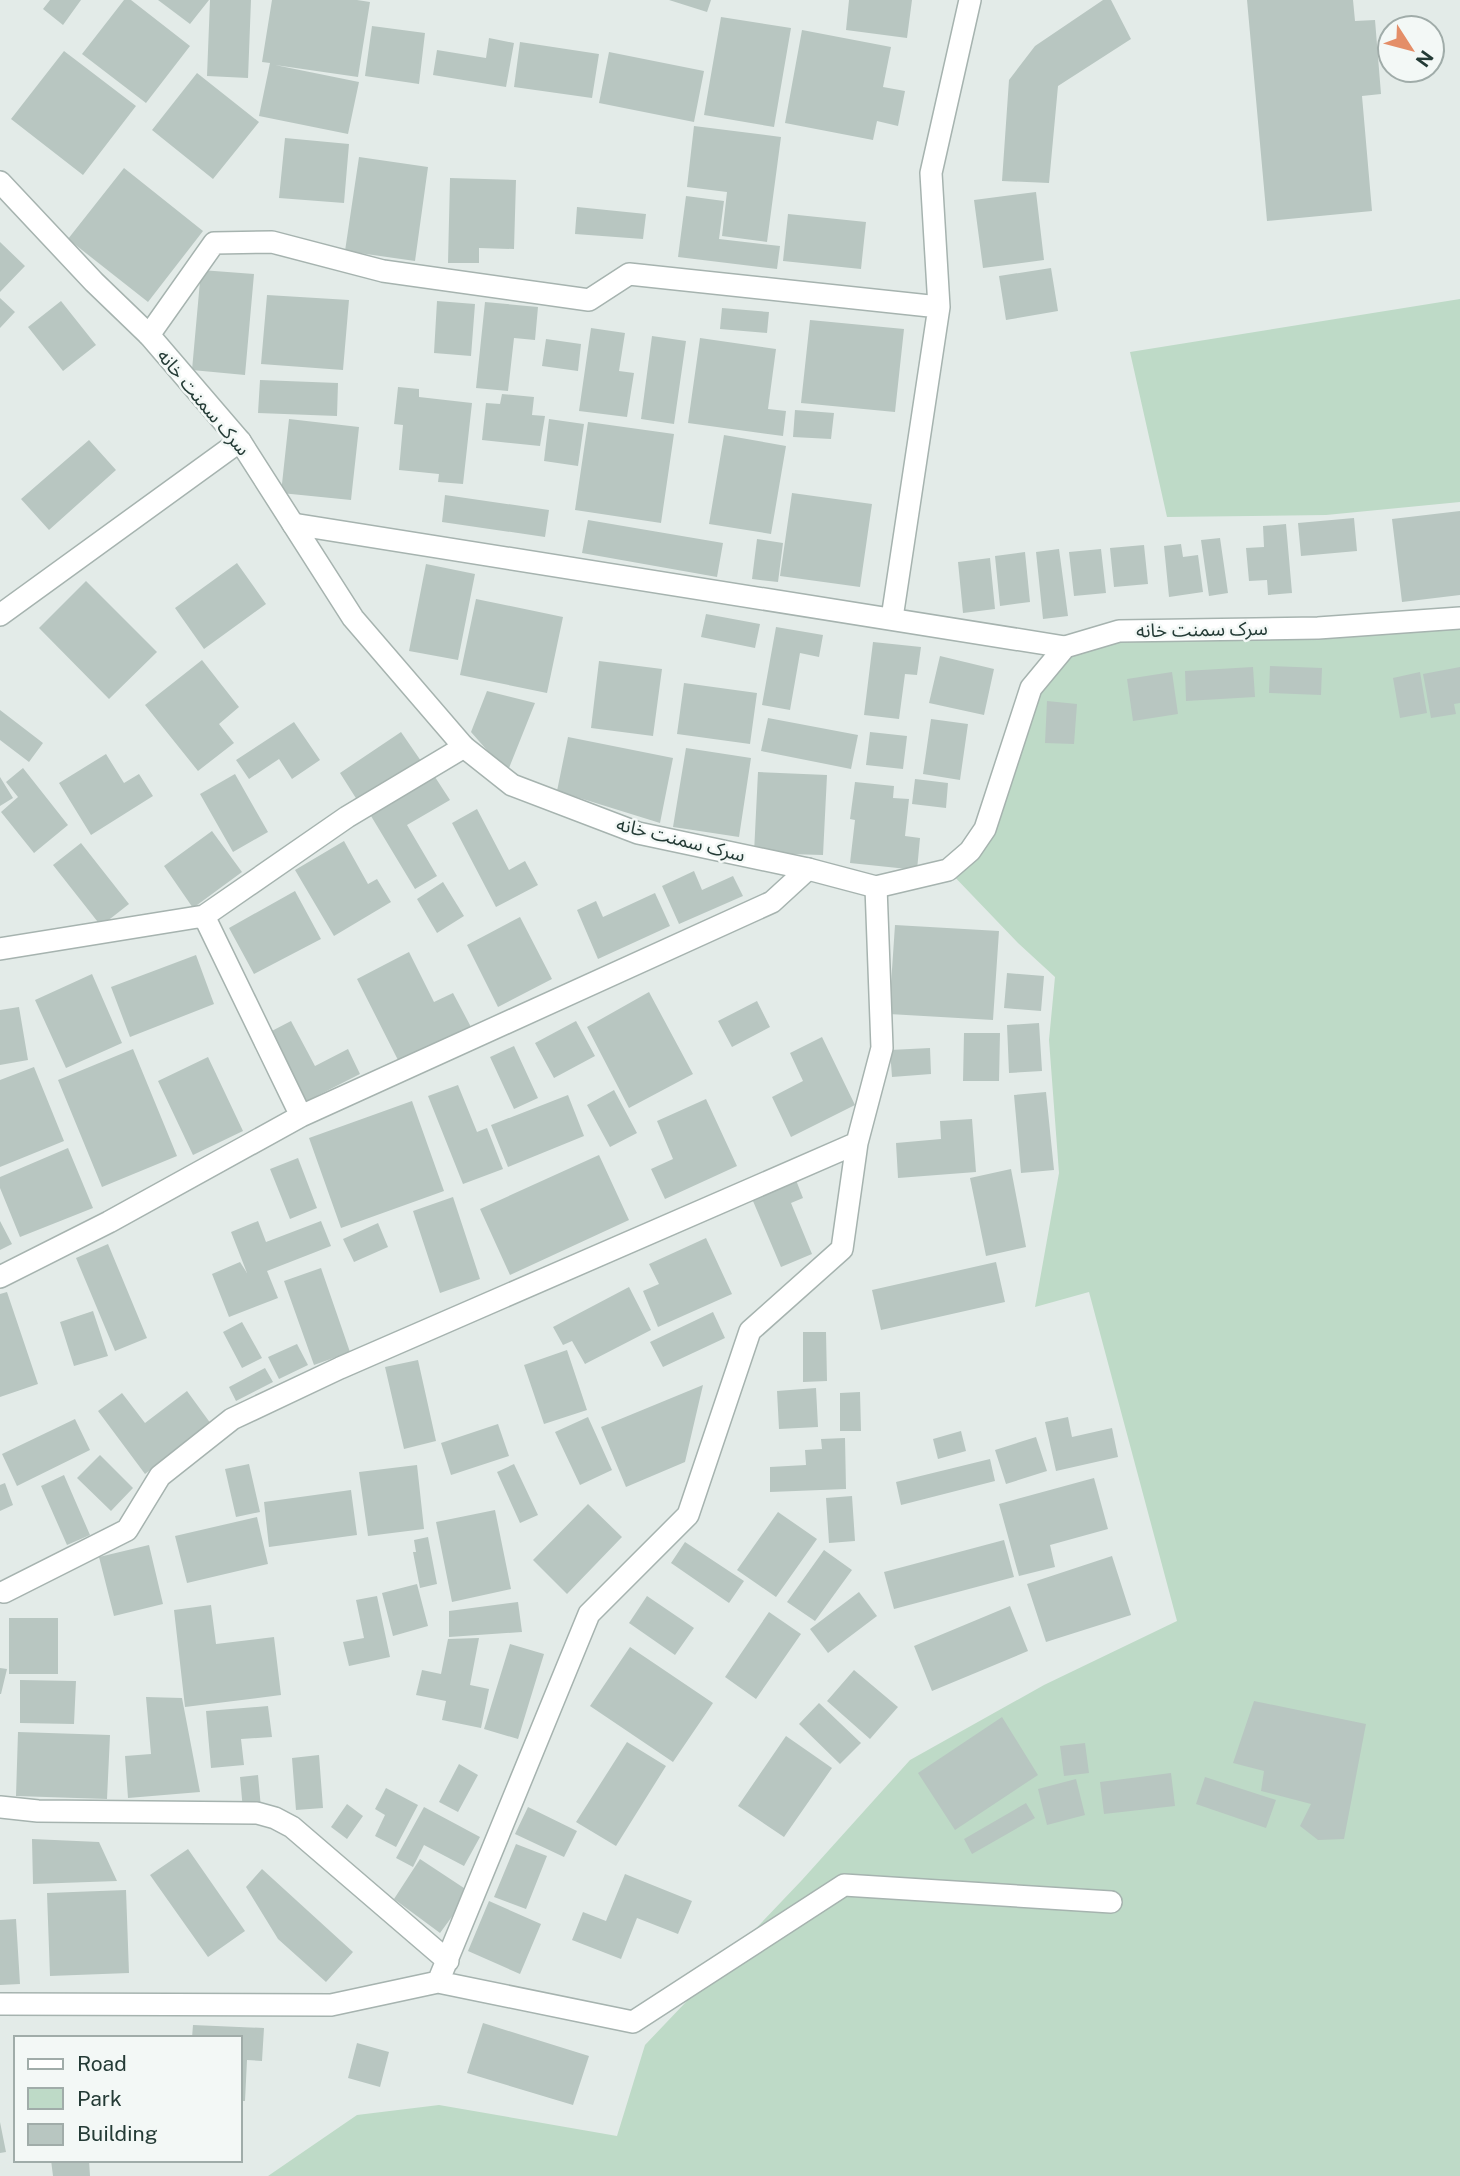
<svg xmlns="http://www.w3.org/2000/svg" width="1460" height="2176" font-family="'Public Sans','Noto Sans Arabic',sans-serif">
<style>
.green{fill:#bedac7}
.building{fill:#b8c6c1}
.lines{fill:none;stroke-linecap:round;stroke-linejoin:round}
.service-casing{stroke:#a6b3af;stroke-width:24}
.minor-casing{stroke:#a6b3af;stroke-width:24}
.tertiary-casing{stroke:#a6b3af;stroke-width:24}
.service{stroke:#fff;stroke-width:21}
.minor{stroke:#fff;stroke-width:21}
.tertiary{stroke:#fff;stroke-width:21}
.labels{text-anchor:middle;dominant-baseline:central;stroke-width:5;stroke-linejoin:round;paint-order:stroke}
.street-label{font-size:19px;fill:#243b36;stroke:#f3f8f6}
</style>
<rect width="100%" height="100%" fill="#e3ebe8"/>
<!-- green -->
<path class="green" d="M 1460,299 L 1460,502 L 1326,515 L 1167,517 L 1130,352 Z
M 1460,618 L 1460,2176 L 268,2176 L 357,2115 L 439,2105 L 617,2136 L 645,2045 L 802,1880 L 910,1760 L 1044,1685 L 1177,1621 L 1089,1292 L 1035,1307 L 1059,1173 L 1049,1040 L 1055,977 L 1018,943 L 948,870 L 970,851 L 1031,688 L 1065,647 L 1119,631 Z"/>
<!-- building -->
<path class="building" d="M 50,0 L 81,0 L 63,25 L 43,9 Z
M 124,0 L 131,0 L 190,46 L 146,103 L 82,54 Z
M 158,0 L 209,0 L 190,24 Z
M 210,0 L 251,0 L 248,78 L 207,76 Z
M 272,0 L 357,0 L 370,2 L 358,77 L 275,65 L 359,82 L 348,134 L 259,116 L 270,63 L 262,62 Z
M 669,0 L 711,0 L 707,12 Z
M 849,0 L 912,0 L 907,38 L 846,30 Z
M 1103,0 L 1111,0 L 1131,39 L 1058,86 L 1049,183 L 1002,181 L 1009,80 L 1035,46 Z
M 1247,0 L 1353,0 L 1355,21 L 1375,20 L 1381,94 L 1362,96 L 1372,211 L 1267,221 Z
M 721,17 L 791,28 L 774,127 L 704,115 Z
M 372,26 L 425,33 L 419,84 L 365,76 Z
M 802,30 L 891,47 L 883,87 L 905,91 L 898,126 L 877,121 L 873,140 L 785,123 Z
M 489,38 L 514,43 L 506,87 L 433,75 L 437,50 L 486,58 Z
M 520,42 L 599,54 L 592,98 L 514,87 Z
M 64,51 L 136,106 L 83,175 L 11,119 Z
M 609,52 L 704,71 L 694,122 L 599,103 Z
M 197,73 L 259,122 L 213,179 L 152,130 Z
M 694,126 L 781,137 L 767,242 L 722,236 L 727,192 L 687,187 Z
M 285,138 L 349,144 L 344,203 L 279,198 Z
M 359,157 L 428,167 L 415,261 L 345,251 Z
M 124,168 L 203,231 L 148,302 L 68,239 Z
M 450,178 L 516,180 L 514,249 L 479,248 L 479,263 L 448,263 Z
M 1036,192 L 1044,260 L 983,268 L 974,200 Z
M 686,196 L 724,201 L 719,239 L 780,246 L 777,269 L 678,257 Z
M 577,207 L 646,214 L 643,239 L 575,234 Z
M 788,214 L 866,222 L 861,269 L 783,261 Z
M 0,242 L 25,266 L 0,292 Z
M 1051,268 L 1058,311 L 1006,320 L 999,276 Z
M 201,270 L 254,274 L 245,375 L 192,370 Z
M 267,295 L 349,300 L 343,370 L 261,364 Z
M 0,298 L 15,312 L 0,328 Z
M 61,301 L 96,345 L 63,371 L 28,327 Z
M 437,301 L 475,304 L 471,356 L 434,353 Z
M 485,302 L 538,307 L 535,340 L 514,338 L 508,391 L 476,388 Z
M 722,308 L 769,312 L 767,333 L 720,329 Z
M 810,320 L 904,329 L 895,412 L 801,403 Z
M 591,328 L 625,333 L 619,371 L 634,373 L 627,417 L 579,411 Z
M 652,336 L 686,341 L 674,424 L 641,419 Z
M 700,338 L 776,349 L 768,409 L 786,411 L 783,436 L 688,423 Z
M 546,339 L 581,344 L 578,371 L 542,366 Z
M 260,380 L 338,383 L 337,416 L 258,413 Z
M 398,387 L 419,389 L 419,397 L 472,403 L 463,484 L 438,482 L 439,474 L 399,470 L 403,425 L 394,424 Z
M 502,394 L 534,397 L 532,415 L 545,416 L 540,446 L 482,440 L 486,403 L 500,404 Z
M 795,410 L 834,413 L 831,439 L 793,437 Z
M 289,419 L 359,427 L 351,500 L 281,493 Z
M 549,419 L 584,424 L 578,466 L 544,461 Z
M 588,422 L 674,434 L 661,523 L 575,510 Z
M 724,435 L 786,446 L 771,534 L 709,524 Z
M 89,440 L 116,470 L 49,530 L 21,499 Z
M 792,493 L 872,504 L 860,587 L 780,576 Z
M 445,495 L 549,510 L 545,537 L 442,522 Z
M 1460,511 L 1460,595 L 1402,602 L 1392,519 Z
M 1354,518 L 1357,551 L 1301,556 L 1298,523 Z
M 588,520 L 723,543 L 717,577 L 582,553 Z
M 1286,524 L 1292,593 L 1268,595 L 1267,580 L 1249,581 L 1246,548 L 1264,547 L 1263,526 Z
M 1220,538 L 1228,593 L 1209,596 L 1201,540 Z
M 757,539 L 783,543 L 778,582 L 752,579 Z
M 1181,544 L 1183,557 L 1198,555 L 1203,592 L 1169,597 L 1164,546 Z
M 1144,545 L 1148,584 L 1114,587 L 1110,548 Z
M 1059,549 L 1068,616 L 1043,619 L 1036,552 Z
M 1101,549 L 1106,593 L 1074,596 L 1069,552 Z
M 1025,552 L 1030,602 L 1000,606 L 995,556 Z
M 990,558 L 995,609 L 963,613 L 958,562 Z
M 237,563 L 266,604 L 204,649 L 175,608 Z
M 426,564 L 475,574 L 458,660 L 409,651 Z
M 86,581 L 157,652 L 109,699 L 39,628 Z
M 476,599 L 563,617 L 547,693 L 460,675 Z
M 706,614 L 760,624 L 755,648 L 701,637 Z
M 776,627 L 823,635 L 819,657 L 800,653 L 790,710 L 762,705 Z
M 873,642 L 921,647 L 917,675 L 905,674 L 899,719 L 864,715 Z
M 940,656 L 994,669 L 984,715 L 929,703 Z
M 202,660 L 239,707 L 219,724 L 234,743 L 198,771 L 145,705 Z
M 599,661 L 662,669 L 653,736 L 591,728 Z
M 1270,666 L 1322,668 L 1321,695 L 1269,693 Z
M 1253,667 L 1255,697 L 1186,701 L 1185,671 Z
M 1460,667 L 1460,703 L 1454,704 L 1456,714 L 1431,718 L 1423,674 Z
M 1172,672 L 1178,714 L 1133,721 L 1127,679 Z
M 1420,672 L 1427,713 L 1400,718 L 1393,678 Z
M 684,683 L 757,693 L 750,744 L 677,734 Z
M 487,691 L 535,703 L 507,773 L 471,732 Z
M 1047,701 L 1077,704 L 1074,744 L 1045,743 Z
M 0,710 L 43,743 L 29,762 L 0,740 Z
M 768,718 L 858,735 L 851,769 L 761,751 Z
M 931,719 L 968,724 L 960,780 L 923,774 Z
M 294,722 L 320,760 L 292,779 L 279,759 L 249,779 L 236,760 Z
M 401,732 L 421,761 L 359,803 L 340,773 Z
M 870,732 L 907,736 L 903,769 L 866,765 Z
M 568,737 L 673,758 L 660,823 L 557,791 Z
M 686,748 L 751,758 L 739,837 L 673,827 Z
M 106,754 L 124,783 L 139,774 L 153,796 L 91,835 L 59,783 Z
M 23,768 L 68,825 L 34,853 L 1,812 L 18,797 L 6,782 Z
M 758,772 L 827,775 L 823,855 L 754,853 Z
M 235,774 L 268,832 L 233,852 L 200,794 Z
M 0,777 L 13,798 L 0,806 Z
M 435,777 L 450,800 L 407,825 L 437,876 L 415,889 L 371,816 Z
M 915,779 L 948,783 L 946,808 L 912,804 Z
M 855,782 L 894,786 L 893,798 L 909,799 L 905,836 L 920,838 L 917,870 L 850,863 L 855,820 L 850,819 Z
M 477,809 L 509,870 L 525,861 L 538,885 L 496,907 L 452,823 Z
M 212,831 L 242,872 L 193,908 L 164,866 Z
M 344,841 L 368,884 L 377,879 L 391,902 L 334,936 L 295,870 Z
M 81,843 L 129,904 L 101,926 L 53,865 Z
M 694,871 L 702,890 L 733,876 L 743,896 L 679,924 L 662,886 Z
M 443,882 L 464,916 L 437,933 L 417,899 Z
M 295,891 L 321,939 L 254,974 L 229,928 Z
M 655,893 L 670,926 L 598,959 L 577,910 L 596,901 L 603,917 Z
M 520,917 L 552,979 L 498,1007 L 467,945 Z
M 895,925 L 999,931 L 993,1020 L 889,1014 Z
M 409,952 L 434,1002 L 453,993 L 471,1027 L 400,1064 L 357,979 Z
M 196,955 L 214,1004 L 130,1037 L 111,987 Z
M 1007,973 L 1044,976 L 1041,1011 L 1004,1008 Z
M 92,974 L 122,1043 L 66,1068 L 35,1000 Z
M 649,992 L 693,1074 L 629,1108 L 587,1027 Z
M 757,1001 L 770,1027 L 732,1047 L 718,1021 Z
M 19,1007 L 28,1060 L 0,1065 L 0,1010 Z
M 291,1021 L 315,1066 L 348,1049 L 360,1074 L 301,1104 L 266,1034 Z
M 576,1021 L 595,1056 L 554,1078 L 535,1043 Z
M 1039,1023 L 1042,1071 L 1009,1073 L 1007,1025 Z
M 964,1033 L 1000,1033 L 999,1081 L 963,1081 Z
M 822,1037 L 855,1105 L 791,1137 L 772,1097 L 803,1081 L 790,1053 Z
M 514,1046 L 538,1098 L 514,1109 L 490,1057 Z
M 930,1048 L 931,1074 L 892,1077 L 890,1050 Z
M 133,1049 L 177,1156 L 102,1187 L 58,1080 Z
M 208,1057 L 243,1131 L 193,1155 L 158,1081 Z
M 34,1067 L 64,1141 L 0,1167 L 0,1080 Z
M 458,1085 L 477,1132 L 487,1128 L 503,1169 L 463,1184 L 428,1096 Z
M 614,1090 L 637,1133 L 610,1147 L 587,1105 Z
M 1046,1092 L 1054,1170 L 1021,1173 L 1014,1095 Z
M 568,1095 L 584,1136 L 508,1167 L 491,1125 Z
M 706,1099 L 737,1166 L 665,1199 L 651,1169 L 673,1159 L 657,1121 Z
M 412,1101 L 444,1191 L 341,1228 L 309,1138 Z
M 972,1119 L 976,1172 L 898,1178 L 896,1143 L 941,1139 L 940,1121 Z
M 68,1148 L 93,1208 L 20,1237 L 0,1188 L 0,1177 Z
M 599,1155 L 629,1220 L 510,1275 L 480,1209 Z
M 298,1158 L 317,1208 L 290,1219 L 270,1169 Z
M 1011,1169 L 1026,1247 L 986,1256 L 970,1178 Z
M 794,1175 L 803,1198 L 791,1203 L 812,1254 L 781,1267 L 750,1194 Z
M 453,1197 L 480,1279 L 440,1293 L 413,1211 Z
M 0,1221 L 12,1244 L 0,1250 Z
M 258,1221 L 266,1242 L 321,1221 L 331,1246 L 267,1271 L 278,1298 L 229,1317 L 212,1274 L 240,1262 L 247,1273 L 231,1232 Z
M 378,1223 L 388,1247 L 354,1262 L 343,1239 Z
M 706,1238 L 732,1294 L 658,1327 L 643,1291 L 659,1284 L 649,1264 Z
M 108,1244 L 147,1338 L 115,1351 L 76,1258 Z
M 996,1262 L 1005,1302 L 881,1330 L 872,1290 Z
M 321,1268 L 350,1352 L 314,1365 L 284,1281 Z
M 629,1287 L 651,1330 L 585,1364 L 572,1341 L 563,1345 L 553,1327 Z
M 7,1292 L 38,1384 L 0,1397 L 0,1294 Z
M 93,1311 L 108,1356 L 74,1366 L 60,1322 Z
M 713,1312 L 725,1338 L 663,1367 L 650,1342 Z
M 242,1322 L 262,1358 L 242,1368 L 223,1332 Z
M 803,1332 L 826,1332 L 827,1381 L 803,1382 Z
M 297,1344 L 308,1365 L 279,1379 L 268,1357 Z
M 567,1350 L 587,1410 L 544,1424 L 524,1365 Z
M 418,1360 L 436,1441 L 404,1449 L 385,1367 Z
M 265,1368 L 273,1382 L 236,1401 L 229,1387 Z
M 703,1385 L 685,1462 L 626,1487 L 601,1427 Z
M 816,1388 L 818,1427 L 779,1429 L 777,1391 Z
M 187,1391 L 211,1424 L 145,1474 L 98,1411 L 122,1393 L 145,1423 Z
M 860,1392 L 861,1431 L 840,1431 L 840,1393 Z
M 588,1417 L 612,1470 L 580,1485 L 555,1432 Z
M 1068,1417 L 1072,1437 L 1112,1428 L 1118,1457 L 1056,1471 L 1045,1422 Z
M 75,1419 L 90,1450 L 17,1486 L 2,1454 Z
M 498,1424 L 509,1456 L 451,1475 L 441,1443 Z
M 961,1431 L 966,1451 L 938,1459 L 933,1439 Z
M 1036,1437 L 1047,1471 L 1006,1484 L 995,1450 Z
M 845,1438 L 846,1489 L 770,1492 L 770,1467 L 806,1465 L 805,1450 L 822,1449 L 821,1439 Z
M 100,1455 L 133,1488 L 111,1511 L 77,1478 Z
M 990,1459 L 995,1481 L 901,1505 L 896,1482 Z
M 249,1464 L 260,1512 L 236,1517 L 225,1469 Z
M 514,1464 L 538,1515 L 520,1523 L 497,1472 Z
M 417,1465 L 424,1529 L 368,1536 L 359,1472 Z
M 64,1475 L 90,1535 L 67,1545 L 41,1486 Z
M 1094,1478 L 1108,1529 L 1050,1545 L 1055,1567 L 1019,1576 L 999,1504 Z
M 5,1483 L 13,1505 L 0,1511 L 0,1485 Z
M 351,1490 L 357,1535 L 269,1547 L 264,1502 Z
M 852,1496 L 855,1541 L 829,1543 L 826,1498 Z
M 588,1504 L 622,1537 L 567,1594 L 533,1560 Z
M 495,1510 L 511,1589 L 452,1602 L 436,1522 Z
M 778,1512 L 817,1539 L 776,1597 L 737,1570 Z
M 257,1517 L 268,1564 L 187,1583 L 175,1536 Z
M 428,1537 L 437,1584 L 420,1588 L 413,1552 L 416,1552 L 414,1540 Z
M 1004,1540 L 1014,1577 L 894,1609 L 884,1572 Z
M 685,1542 L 744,1581 L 729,1603 L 671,1563 Z
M 149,1545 L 163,1604 L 114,1616 L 99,1557 Z
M 824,1550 L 852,1570 L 815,1621 L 787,1602 Z
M 1112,1556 L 1131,1615 L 1046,1642 L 1027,1584 Z
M 417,1584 L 428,1626 L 393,1636 L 382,1593 Z
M 859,1592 L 877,1616 L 828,1653 L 810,1629 Z
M 377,1596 L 390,1657 L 349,1666 L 343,1642 L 364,1638 L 356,1600 Z
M 647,1596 L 694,1628 L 675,1655 L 629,1623 Z
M 518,1602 L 522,1632 L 449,1637 L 449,1611 Z
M 211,1605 L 216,1644 L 274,1637 L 281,1695 L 185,1707 L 174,1610 Z
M 1010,1606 L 1028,1651 L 932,1691 L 914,1646 Z
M 769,1612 L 801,1634 L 756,1699 L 725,1677 Z
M 9,1618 L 58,1618 L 58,1674 L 9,1674 Z
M 479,1638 L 470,1685 L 489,1689 L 481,1728 L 442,1720 L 446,1701 L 416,1695 L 422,1670 L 441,1674 L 448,1639 Z
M 510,1644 L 544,1654 L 518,1739 L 484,1729 Z
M 630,1647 L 713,1703 L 673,1762 L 590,1706 Z
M 0,1668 L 7,1669 L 1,1694 L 0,1694 Z
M 854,1670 L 898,1707 L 870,1739 L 827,1701 Z
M 20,1680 L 76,1681 L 74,1724 L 20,1723 Z
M 146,1697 L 182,1698 L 200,1792 L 128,1798 L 125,1756 L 151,1754 Z
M 1254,1701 L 1366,1724 L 1344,1839 L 1318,1840 L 1300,1826 L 1311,1804 L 1261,1791 L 1264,1771 L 1233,1763 Z
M 819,1703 L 861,1743 L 840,1764 L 799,1724 Z
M 268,1706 L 272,1737 L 241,1739 L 244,1765 L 211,1768 L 206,1711 Z
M 1002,1717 L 1038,1775 L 955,1830 L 918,1773 Z
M 18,1732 L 110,1735 L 107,1799 L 16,1796 Z
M 786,1736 L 832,1768 L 784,1837 L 738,1806 Z
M 627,1742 L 666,1766 L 616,1846 L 576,1822 Z
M 1085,1743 L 1089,1773 L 1064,1776 L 1060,1746 Z
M 319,1755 L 323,1808 L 296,1810 L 292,1758 Z
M 459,1764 L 478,1775 L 458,1812 L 439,1802 Z
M 1171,1773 L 1175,1806 L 1104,1814 L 1100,1782 Z
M 258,1775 L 261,1808 L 243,1810 L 240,1777 Z
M 1205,1777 L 1276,1800 L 1266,1828 L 1196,1804 Z
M 1076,1779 L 1085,1815 L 1047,1825 L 1038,1789 Z
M 386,1788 L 418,1805 L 396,1847 L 375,1836 L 385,1815 L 375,1809 Z
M 1026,1803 L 1035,1818 L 972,1854 L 964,1839 Z
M 347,1804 L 363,1816 L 347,1839 L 331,1827 Z
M 424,1807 L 480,1837 L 464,1866 L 424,1845 L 413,1867 L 396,1858 Z
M 528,1807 L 577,1831 L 564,1857 L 515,1834 Z
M 32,1839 L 99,1842 L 117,1881 L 33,1884 Z
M 516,1844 L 547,1856 L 526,1909 L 494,1897 Z
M 188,1849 L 245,1931 L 208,1957 L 150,1875 Z
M 420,1859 L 470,1892 L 440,1933 L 394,1899 Z
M 262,1869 L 353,1952 L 326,1982 L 278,1939 L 246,1887 Z
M 625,1874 L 692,1901 L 678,1934 L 637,1918 L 621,1959 L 572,1940 L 583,1912 L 606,1921 Z
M 126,1890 L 129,1973 L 50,1976 L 47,1893 Z
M 489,1901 L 541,1924 L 520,1974 L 468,1951 Z
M 16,1919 L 20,1984 L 0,1985 L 0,1920 Z
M 483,2023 L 589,2056 L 573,2105 L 467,2073 Z
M 193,2025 L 264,2028 L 262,2061 L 247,2060 L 245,2101 L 240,2101 L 240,2038 L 192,2038 Z
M 357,2043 L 389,2052 L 380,2087 L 348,2078 Z
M 0,2122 L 6,2152 L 0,2153 Z
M 51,2160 L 89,2160 L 90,2176 L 53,2176 Z"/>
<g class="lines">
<!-- service casing -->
<g class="service-casing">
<path id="service" d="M 0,615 L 240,441"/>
</g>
<!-- minor casing -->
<g class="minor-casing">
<path id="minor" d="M 149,335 L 214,243 L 272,242 L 383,271 L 589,300 L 629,274 L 939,307
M 293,524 L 1065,647
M 892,618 L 939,307 L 931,173 L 970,0
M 204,916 L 347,817 L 464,747
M 0,949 L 204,916 L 301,1116
M 0,1277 L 109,1222 L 301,1116 L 772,902 L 808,869
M 4,1592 L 127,1530 L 160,1476 L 232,1419 L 340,1368 L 857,1143
M 0,1807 L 38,1811 L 257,1813 L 275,1818 L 292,1827 L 448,1961
M 438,1982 L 589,1614 L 688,1515 L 750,1331 L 842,1249 L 857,1143 L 882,1048 L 876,887
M 0,2004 L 331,2005 L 438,1982 L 633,2022 L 844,1885 L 1111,1902"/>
</g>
<!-- tertiary casing -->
<g class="tertiary-casing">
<path id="tertiary" d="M 0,182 L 94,282 L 149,335 L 240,441 L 353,618 L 464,747 L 512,785 L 638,833 L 808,869 L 876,887 L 948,870 L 970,851 L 985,829 L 1031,688 L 1065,647 L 1119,631 L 1318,628 L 1460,618"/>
</g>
<!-- service -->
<use href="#service" class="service"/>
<!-- minor -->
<use href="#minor" class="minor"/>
<!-- tertiary -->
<use href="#tertiary" class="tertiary"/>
</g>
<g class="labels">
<!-- street labels -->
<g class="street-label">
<text transform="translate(204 402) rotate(50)">سرک سمنت خانه</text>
<text transform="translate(1202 629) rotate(-1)">سرک سمنت خانه</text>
<text transform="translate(681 839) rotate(14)">سرک سمنت خانه</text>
</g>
</g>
<!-- legend -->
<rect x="14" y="2036" width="228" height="126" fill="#f3f8f6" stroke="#a0aca9" stroke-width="2"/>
<rect x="28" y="2059" width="35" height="10" fill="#ffffff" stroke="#a0aca9" stroke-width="2"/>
<text x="77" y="2071" font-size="21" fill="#243b36">Road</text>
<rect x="28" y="2088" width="35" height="21" fill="#bedac7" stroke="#a0aca9" stroke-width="2"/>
<text x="77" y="2106" font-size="21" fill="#243b36">Park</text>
<rect x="28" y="2124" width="35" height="21" fill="#b8c6c1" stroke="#a0aca9" stroke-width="2"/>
<text x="77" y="2141" font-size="21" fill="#243b36">Building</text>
<!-- north arrow -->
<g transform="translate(1411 49) rotate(126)"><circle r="33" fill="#f3f8f6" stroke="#a0aca9" stroke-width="2"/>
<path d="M0-5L12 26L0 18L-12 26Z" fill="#e48e68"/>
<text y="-10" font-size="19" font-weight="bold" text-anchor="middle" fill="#243b36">N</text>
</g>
</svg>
